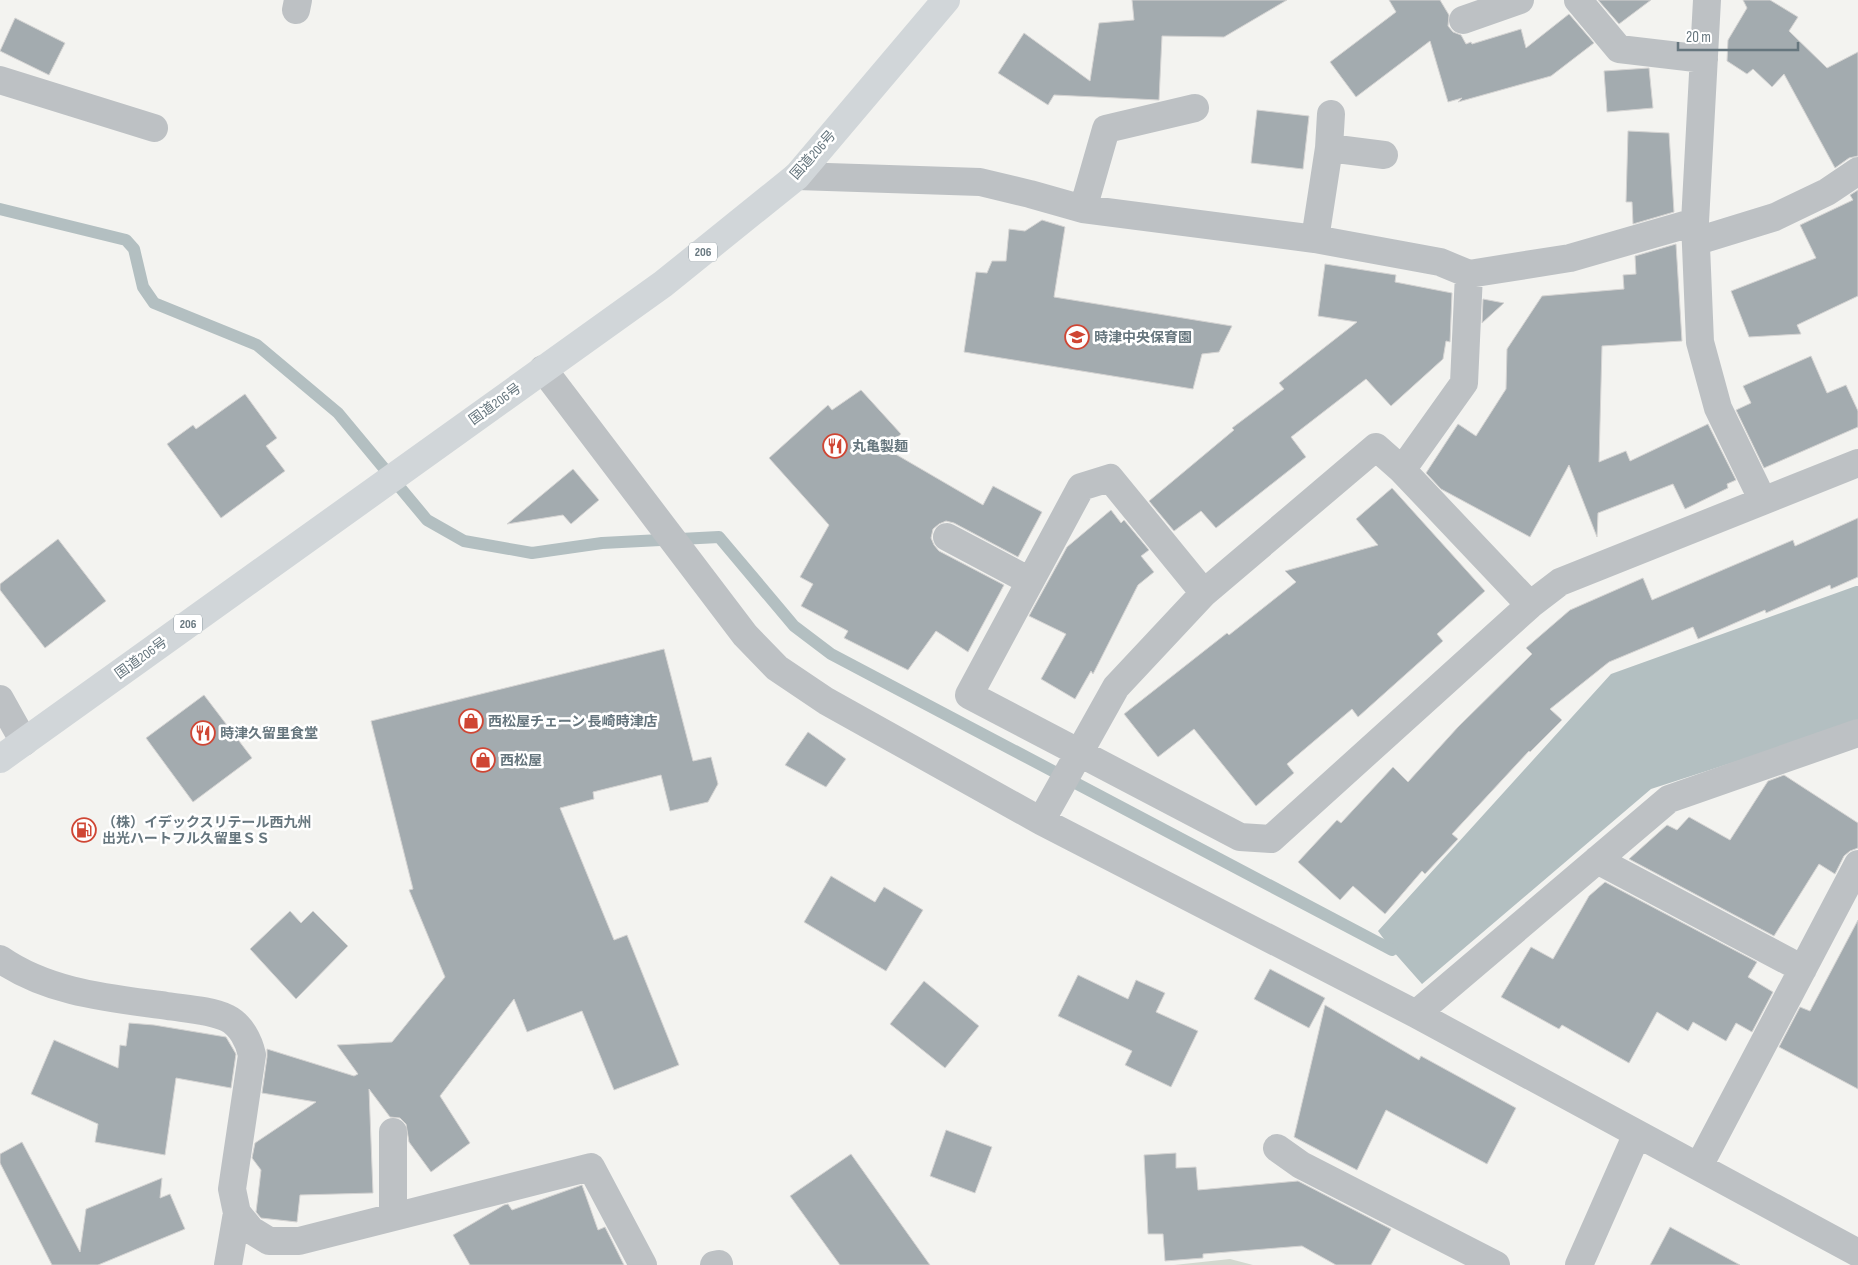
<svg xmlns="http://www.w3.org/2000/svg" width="1858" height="1265" font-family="'Sofia Sans Condensed','Noto Sans JP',sans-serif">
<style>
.green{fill:#d3d8cf}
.water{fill:#b3bfc1}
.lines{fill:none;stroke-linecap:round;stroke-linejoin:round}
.stream{stroke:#b3bfc1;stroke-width:12}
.building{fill:#a3abaf;stroke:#d5d4d3}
.minor{stroke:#bdc1c4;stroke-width:28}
.highway{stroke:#d1d6d9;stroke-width:28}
.labels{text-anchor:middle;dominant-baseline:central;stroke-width:5;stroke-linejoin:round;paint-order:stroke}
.shield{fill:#fff;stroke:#949fa5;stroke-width:1}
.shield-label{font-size:12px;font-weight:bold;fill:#66767e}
.street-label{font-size:14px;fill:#66767e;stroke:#fff}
.poi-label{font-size:14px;font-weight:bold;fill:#66767e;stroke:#fff;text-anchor:start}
</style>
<rect width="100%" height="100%" fill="#f3f3f0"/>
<!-- green -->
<path class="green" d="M 1230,1259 L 1253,1265 L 1174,1265 Z"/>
<!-- water -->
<path class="water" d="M 1856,586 L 1858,586 L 1858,722 L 1651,789 L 1422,984 L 1392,950 L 1378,931 L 1611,674 Z"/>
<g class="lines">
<!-- stream -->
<path class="stream" d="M 0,209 L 126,240 L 134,249 L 143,287 L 154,303 L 257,345 L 338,413 L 427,520 L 464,541 L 532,553 L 602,543 L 719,537 L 794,626 L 831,654 L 1392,950"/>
</g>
<!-- building -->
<path class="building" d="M 1132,0 L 1287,0 L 1224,37 L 1162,36 L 1159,100 L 1054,95 L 1048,105 L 998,73 L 1024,33 L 1090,81 L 1099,23 L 1134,20 Z
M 1389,0 L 1440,0 L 1449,15 L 1448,26 L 1453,32 L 1461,35 L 1466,44 L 1471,42 L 1472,44 L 1521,29 L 1526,48 L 1569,14 L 1594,43 L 1551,76 L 1458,102 L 1462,98 L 1448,102 L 1430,41 L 1356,97 L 1330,62 L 1396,12 Z
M 1598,0 L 1651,0 L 1619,24 Z
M 1743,0 L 1770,0 L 1798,17 L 1789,31 L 1827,68 L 1858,52 L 1858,156 L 1849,158 L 1835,168 L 1784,74 L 1772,87 L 1753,69 L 1747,74 L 1727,61 L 1728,40 L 1747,8 Z
M 15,18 L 65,43 L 49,75 L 0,51 Z
M 1649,68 L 1653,108 L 1607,112 L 1604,71 Z
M 1257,110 L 1309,116 L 1303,169 L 1251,163 Z
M 1628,131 L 1669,133 L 1674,212 L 1633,224 L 1632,202 L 1626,202 Z
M 1858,190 L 1858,296 L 1797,325 L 1801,334 L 1749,337 L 1731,291 L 1816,258 L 1800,225 L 1853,200 L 1850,195 Z
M 1042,220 L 1065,227 L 1054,297 L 1232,326 L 1219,352 L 1202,354 L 1193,389 L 964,352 L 976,272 L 987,273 L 992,261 L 1006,261 L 1009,229 L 1025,231 Z
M 1676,244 L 1682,341 L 1602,346 L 1599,462 L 1626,451 L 1630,461 L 1708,424 L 1736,480 L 1727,484 L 1728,488 L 1685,509 L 1673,484 L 1598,513 L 1597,537 L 1569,465 L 1530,537 L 1441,489 L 1426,473 L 1458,424 L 1476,436 L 1506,389 L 1507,349 L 1542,296 L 1624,289 L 1623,275 L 1636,274 L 1635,256 Z
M 1325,264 L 1396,275 L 1395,282 L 1452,293 L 1450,342 L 1446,341 L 1443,359 L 1391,406 L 1366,379 L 1291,437 L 1306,457 L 1216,528 L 1201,511 L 1174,531 L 1149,501 L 1234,430 L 1232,428 L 1284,389 L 1279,383 L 1357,322 L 1318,316 Z
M 1483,299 L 1504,303 L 1482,323 Z
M 1811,356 L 1827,393 L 1846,385 L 1858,411 L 1858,427 L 1764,468 L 1736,410 L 1751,403 L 1743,386 Z
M 861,390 L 901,434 L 885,448 L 983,505 L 993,486 L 1042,512 L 1018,557 L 954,523 L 946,521 L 939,524 L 933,529 L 931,538 L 934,545 L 939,551 L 1004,585 L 968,652 L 936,631 L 908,670 L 844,638 L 848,631 L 801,606 L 813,584 L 800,577 L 829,525 L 769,458 L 828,405 L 832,410 Z
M 245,394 L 277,438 L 266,446 L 285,471 L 221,518 L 167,444 L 193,425 L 196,429 Z
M 573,469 L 599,500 L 571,524 L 563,515 L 507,524 Z
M 1392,488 L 1485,591 L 1437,634 L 1443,641 L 1358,717 L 1352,709 L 1287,764 L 1294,773 L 1256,806 L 1194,729 L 1158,757 L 1124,714 L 1227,633 L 1229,635 L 1296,582 L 1285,571 L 1378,545 L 1356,519 Z
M 1111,510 L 1121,523 L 1124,520 L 1149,550 L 1141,556 L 1154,572 L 1138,585 L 1093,674 L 1091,671 L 1075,699 L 1041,679 L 1066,634 L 1029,616 L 1067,547 Z
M 1858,518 L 1858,577 L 1831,589 L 1830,585 L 1766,613 L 1765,610 L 1698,639 L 1693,627 L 1609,662 L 1550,709 L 1562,720 L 1530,752 L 1529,751 L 1452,834 L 1458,839 L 1425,874 L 1422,871 L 1385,914 L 1353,886 L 1340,900 L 1298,862 L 1337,820 L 1341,823 L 1393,767 L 1408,782 L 1458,727 L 1532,654 L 1526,648 L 1570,610 L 1643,578 L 1652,600 L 1793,540 L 1795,546 Z
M 58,539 L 106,601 L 45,648 L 0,590 L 0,584 Z
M 664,649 L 693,761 L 711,757 L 718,784 L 708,802 L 670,811 L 661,775 L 593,792 L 594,799 L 560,808 L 614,940 L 627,935 L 679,1065 L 614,1090 L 582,1011 L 527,1032 L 514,999 L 440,1096 L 470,1143 L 431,1172 L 409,1142 L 406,1124 L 400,1118 L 390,1117 L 369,1089 L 373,1193 L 300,1195 L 297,1222 L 261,1218 L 256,1212 L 261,1170 L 252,1158 L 255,1143 L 316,1102 L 262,1093 L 267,1057 L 267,1049 L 354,1076 L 358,1074 L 337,1045 L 392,1042 L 445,977 L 409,890 L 413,889 L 371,721 Z
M 204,695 L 252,758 L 193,802 L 146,738 Z
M 808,732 L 846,759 L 826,787 L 785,765 Z
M 1784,775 L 1858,823 L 1858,848 L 1850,851 L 1844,856 L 1835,874 L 1819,864 L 1774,936 L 1629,859 L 1667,825 L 1677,830 L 1689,817 L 1730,840 L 1768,781 Z
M 831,876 L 875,902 L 884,887 L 923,910 L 886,971 L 804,922 Z
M 1605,882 L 1757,962 L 1748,977 L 1773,992 L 1752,1032 L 1736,1023 L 1726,1041 L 1693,1022 L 1688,1031 L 1657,1012 L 1629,1063 L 1562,1025 L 1559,1029 L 1501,997 L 1531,947 L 1553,959 L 1589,896 Z
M 290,911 L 301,923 L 313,911 L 348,946 L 296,999 L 250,949 Z
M 1858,920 L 1858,1089 L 1779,1047 L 1800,1007 L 1810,1011 Z
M 1270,969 L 1325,998 L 1309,1028 L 1254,999 Z
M 1078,975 L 1128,999 L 1136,980 L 1165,993 L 1156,1012 L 1198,1031 L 1171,1087 L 1125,1065 L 1132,1051 L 1058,1016 Z
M 924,981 L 979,1026 L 945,1068 L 890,1024 Z
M 1325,1005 L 1419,1060 L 1421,1056 L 1516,1108 L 1487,1164 L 1386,1110 L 1357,1170 L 1294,1137 Z
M 129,1023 L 154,1025 L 226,1037 L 236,1054 L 231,1088 L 176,1078 L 165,1155 L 95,1142 L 98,1124 L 31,1094 L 54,1040 L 118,1068 L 120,1045 L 126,1046 Z
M 946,1130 L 992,1147 L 975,1193 L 930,1176 Z
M 22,1142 L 80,1252 L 86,1209 L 162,1178 L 160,1198 L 170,1194 L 185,1229 L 98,1265 L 52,1265 L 0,1163 L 0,1154 Z
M 1176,1153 L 1176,1168 L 1196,1167 L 1198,1190 L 1298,1181 L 1391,1229 L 1371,1265 L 1336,1265 L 1302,1246 L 1203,1254 L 1203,1258 L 1165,1261 L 1163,1234 L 1148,1234 L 1144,1155 Z
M 851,1154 L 930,1265 L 840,1265 L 790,1196 Z
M 582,1185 L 598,1230 L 605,1227 L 624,1265 L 470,1265 L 453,1235 L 504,1205 L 508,1204 L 512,1210 Z
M 1670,1227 L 1740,1265 L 1650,1265 Z"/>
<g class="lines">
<!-- minor -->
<path class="minor" d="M 1578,0 L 1619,49 L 1704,59
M 1707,0 L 1695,222 L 1700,342 L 1718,408 L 1763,501
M 296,10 L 298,0
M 1463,20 L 1520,0
M 0,80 L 154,128
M 1329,148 L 1331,114
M 797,176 L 980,182 L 1030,194 L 1083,209 L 1315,239 L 1440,262 L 1469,274 L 1570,258 L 1695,222
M 1083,209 L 1106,129 L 1195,108
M 1315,239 L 1329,148 L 1384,155
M 1697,241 L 1775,217 L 1827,192 L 1858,171
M 543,369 L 745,635 L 777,668 L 826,701 L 1041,821 L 1416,1014 L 1858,1253
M 947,537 L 1030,581
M 1204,593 L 1110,478 L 1081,487 L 969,695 L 1240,837 L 1271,839 L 1530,605 L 1402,470
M 1530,605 L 1560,582 L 1858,463
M 0,699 L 24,742
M 1041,821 L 1116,687 L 1204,593 L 1376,447 L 1402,470 L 1464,383 L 1469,274
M 1597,860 L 1803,969
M 0,959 C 49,993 109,998 167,1006 C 187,1009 209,1010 227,1018 C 241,1025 249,1041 252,1055 L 232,1189 L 237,1213 L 251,1230 L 269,1241 L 299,1241 L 591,1167 L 643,1265
M 1416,1014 L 1669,799 L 1858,733
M 393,1132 L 393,1216
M 1277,1148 L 1301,1165 L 1496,1265
M 1699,1166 L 1858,864
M 228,1265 L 237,1213
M 714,1265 L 719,1264
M 1579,1265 L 1637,1134"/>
<!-- highway -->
<path class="highway" d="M 0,759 L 663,284 L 797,176 L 946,0"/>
</g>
<!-- icons -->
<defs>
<g id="school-ring" transform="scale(1.25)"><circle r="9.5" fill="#fff" stroke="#cf4634" stroke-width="1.5"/><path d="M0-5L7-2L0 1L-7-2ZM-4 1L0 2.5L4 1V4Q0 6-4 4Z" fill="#cf4634"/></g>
<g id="restaurant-ring" transform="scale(1.25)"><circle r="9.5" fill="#fff" stroke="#cf4634" stroke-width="1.5"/><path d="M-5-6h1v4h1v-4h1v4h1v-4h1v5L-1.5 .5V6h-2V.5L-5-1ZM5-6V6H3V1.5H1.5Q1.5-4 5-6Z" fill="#cf4634"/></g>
<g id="shop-ring" transform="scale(1.25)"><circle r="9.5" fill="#fff" stroke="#cf4634" stroke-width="1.5"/><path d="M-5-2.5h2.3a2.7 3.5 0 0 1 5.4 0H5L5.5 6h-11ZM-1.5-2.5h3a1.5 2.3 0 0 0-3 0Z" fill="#cf4634"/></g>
<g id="fuel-ring" transform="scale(1.25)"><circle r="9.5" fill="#fff" stroke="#cf4634" stroke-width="1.5"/><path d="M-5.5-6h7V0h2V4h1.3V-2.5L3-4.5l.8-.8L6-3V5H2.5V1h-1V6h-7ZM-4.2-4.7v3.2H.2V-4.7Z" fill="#cf4634"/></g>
</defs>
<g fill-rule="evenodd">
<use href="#school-ring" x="1077" y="337"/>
<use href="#restaurant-ring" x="835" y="446"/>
<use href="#shop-ring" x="471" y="721"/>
<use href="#restaurant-ring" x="203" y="733"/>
<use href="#shop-ring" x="483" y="760"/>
<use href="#fuel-ring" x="84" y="830"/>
</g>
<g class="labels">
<!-- shield labels -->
<g class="shield">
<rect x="689" y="242.5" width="28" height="19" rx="4"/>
<rect x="174" y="614.5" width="28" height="19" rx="4"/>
</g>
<g class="shield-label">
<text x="703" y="252">206</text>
<text x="188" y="624">206</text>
</g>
<!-- street labels -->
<g class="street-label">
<text transform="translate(813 155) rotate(-48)">国道206号</text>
<text transform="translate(495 404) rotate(-36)">国道206号</text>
<text transform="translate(141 658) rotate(-36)">国道206号</text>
</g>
<!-- poi labels -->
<g class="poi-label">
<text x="1094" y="337">時津中央保育園</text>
<text x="852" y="446">丸亀製麺</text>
<text x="488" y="721">西松屋チェーン 長崎時津店</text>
<text x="220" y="733">時津久留里食堂</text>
<text x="500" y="760">西松屋</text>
<text x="102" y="822">（株）イデックスリテール西九州<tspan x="102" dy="16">出光ハートフル久留里ＳＳ</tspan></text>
</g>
</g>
<!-- scale -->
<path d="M1678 42v8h120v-8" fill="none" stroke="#66767e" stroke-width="2.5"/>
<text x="1686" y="42" font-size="15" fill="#66767e" stroke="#ffffff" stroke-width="4" paint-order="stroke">20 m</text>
</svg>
